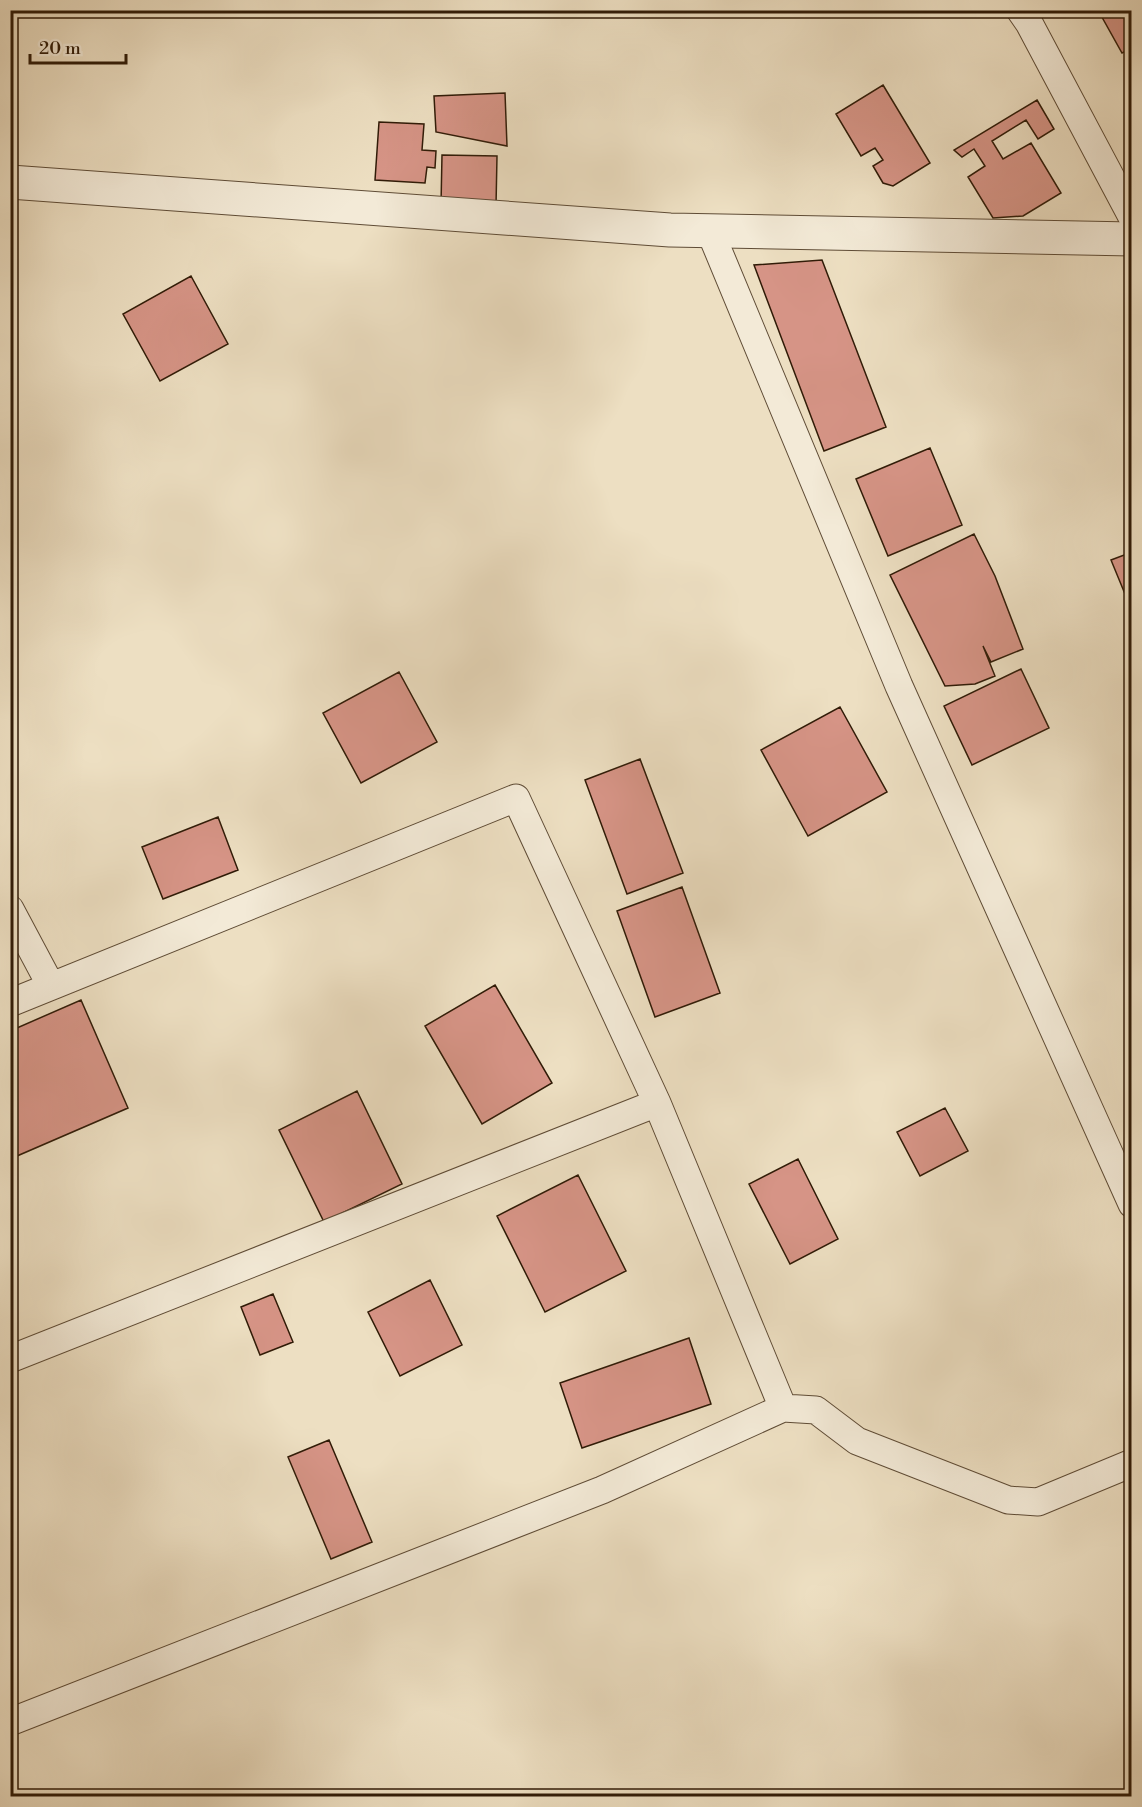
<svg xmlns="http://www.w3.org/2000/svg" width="1142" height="1807" font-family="'Libre Bodoni',serif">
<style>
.building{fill:#d69486;stroke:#301b07;stroke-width:1.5}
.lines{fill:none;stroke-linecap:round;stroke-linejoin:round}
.minor-casing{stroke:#5f4c36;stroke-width:29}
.tertiary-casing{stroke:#5f4c36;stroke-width:35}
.minor{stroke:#f3ead7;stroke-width:27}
.tertiary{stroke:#f3ead7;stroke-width:33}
</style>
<rect width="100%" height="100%" fill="#eddfc2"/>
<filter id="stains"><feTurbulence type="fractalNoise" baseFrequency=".00333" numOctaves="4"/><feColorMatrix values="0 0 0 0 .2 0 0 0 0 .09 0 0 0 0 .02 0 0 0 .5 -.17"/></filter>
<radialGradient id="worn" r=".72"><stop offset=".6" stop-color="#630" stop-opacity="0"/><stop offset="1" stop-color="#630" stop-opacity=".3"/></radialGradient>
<!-- building -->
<path class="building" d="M 1098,10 L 1132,10 L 1132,48 L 1122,53 Z
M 883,85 L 930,163 L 893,186 L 883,183 L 873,166 L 883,160 L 875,148 L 861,156 L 836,114 Z
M 505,93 L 507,146 L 436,132 L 434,96 Z
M 1037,100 L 1054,129 L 1038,139 L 1026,120 L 992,141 L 1003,159 L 1031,143 L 1061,193 L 1023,216 L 993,218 L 968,177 L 985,166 L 974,149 L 962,157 L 954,150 Z
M 379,122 L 424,124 L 422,150 L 436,151 L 435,168 L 427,167 L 425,183 L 375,180 Z
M 442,155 L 497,156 L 496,206 L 441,205 Z
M 822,260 L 886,427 L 824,451 L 754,265 Z
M 191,276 L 228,344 L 160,381 L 123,314 Z
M 930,448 L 962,525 L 888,556 L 856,479 Z
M 974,534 L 995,576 L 1023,649 L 991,662 L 983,646 L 995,676 L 975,684 L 945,686 L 890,575 Z
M 1132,552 L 1132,611 L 1111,560 Z
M 1021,669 L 1049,728 L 972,765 L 944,706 Z
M 399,672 L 437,742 L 361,783 L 323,713 Z
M 840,707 L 887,792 L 808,836 L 761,750 Z
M 640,759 L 683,873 L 627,894 L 585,780 Z
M 218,817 L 238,870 L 163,899 L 142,847 Z
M 682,887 L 720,993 L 655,1017 L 617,911 Z
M 495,985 L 552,1083 L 482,1124 L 425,1026 Z
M 81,1000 L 128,1108 L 10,1159 L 10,1031 Z
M 357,1091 L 402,1184 L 324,1222 L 279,1130 Z
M 945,1108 L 968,1151 L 920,1176 L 897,1132 Z
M 798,1159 L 838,1239 L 790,1264 L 749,1184 Z
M 578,1175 L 626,1271 L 545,1312 L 497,1216 Z
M 430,1280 L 462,1345 L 400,1376 L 368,1312 Z
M 273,1294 L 293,1342 L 260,1355 L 241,1307 Z
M 689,1338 L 711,1404 L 582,1448 L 560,1383 Z
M 329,1440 L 372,1542 L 331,1559 L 288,1457 Z"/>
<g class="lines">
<!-- minor casing -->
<g class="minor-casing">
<path id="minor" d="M 1020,10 L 1029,23 L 1132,217
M 710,231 L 899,686 L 1132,1204
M 10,909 L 51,986
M 10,1003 L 516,798 L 657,1103 L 10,1359
M 657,1103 L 783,1408
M 10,1722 L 602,1490 L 783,1408 L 816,1410 L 857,1441 L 1008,1500 L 1038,1502 L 1132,1463"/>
</g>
<!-- tertiary casing -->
<g class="tertiary-casing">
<path id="tertiary" d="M 10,182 L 670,230 L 1132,239"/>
</g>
<!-- minor -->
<use href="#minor" class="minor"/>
<!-- tertiary -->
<use href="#tertiary" class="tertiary"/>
</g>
<!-- margin -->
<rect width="1142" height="1807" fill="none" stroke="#eddfc2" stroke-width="36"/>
<rect x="12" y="12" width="1118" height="1783" fill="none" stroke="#301b07" stroke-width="3"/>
<rect x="18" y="18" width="1106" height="1771" fill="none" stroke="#301b07" stroke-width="1.5"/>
<!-- scale -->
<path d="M30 54v9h96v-9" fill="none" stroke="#301b07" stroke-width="3"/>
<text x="39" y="54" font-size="18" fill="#301b07" stroke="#f3ead7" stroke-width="4.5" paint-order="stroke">20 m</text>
<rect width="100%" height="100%" filter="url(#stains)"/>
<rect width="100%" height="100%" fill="url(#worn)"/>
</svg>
